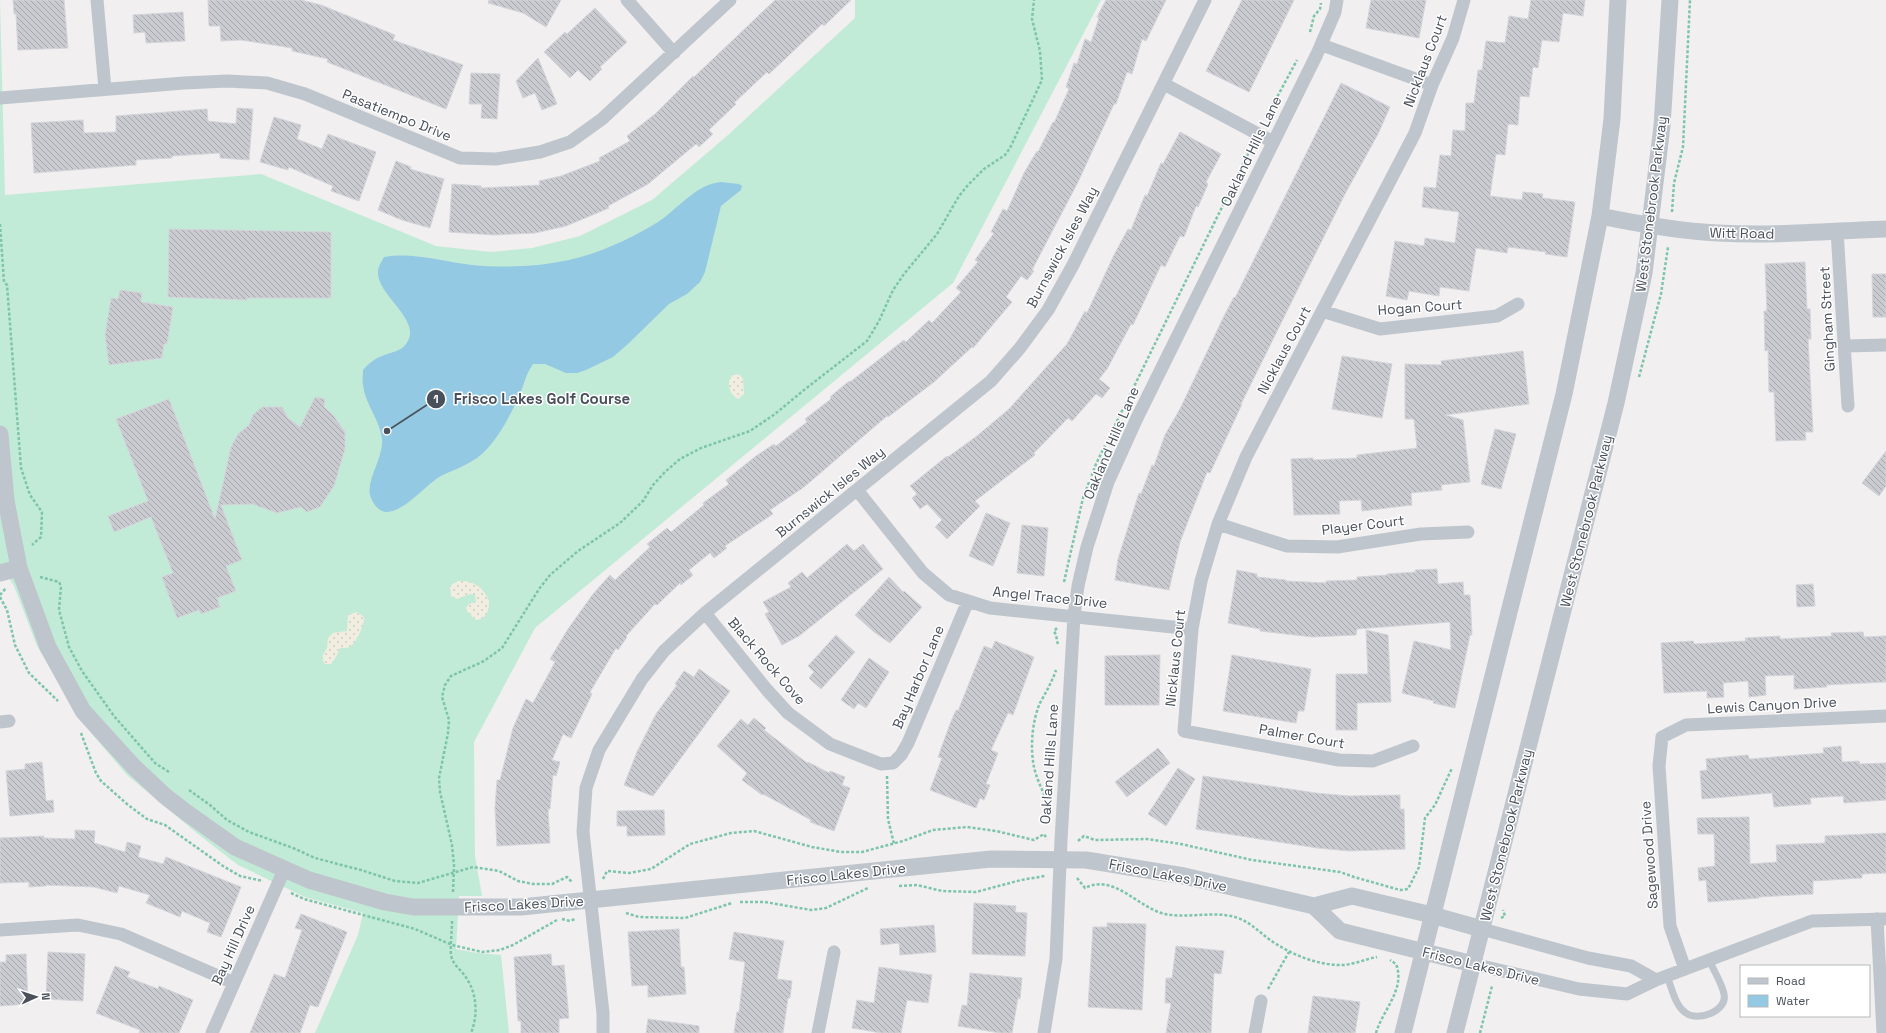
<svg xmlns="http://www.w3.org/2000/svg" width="1886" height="1033" font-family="'Space Grotesk',sans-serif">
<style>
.grass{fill:#c2ebd7}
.sand{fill:url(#sand-dots)}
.water{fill:#93c9e3}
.building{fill:url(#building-back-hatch);stroke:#d4d5da}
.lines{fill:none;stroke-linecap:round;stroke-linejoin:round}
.path{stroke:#7dc5aa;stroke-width:2.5;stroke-dasharray:3 2;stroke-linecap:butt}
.service{stroke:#bfc5cc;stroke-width:7}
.minor{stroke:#bfc5cc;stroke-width:13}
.tertiary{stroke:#bfc5cc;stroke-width:17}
.labels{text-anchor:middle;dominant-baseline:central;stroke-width:3;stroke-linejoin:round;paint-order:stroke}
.street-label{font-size:14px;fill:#49505b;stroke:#fff}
.leader{fill:none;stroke:#49505b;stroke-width:1.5}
.callout-dot{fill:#49505b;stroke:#fff;stroke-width:1.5}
.mark-label{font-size:12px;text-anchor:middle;font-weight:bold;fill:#fff}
.callout-label{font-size:15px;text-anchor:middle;font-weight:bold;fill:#49505b;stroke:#fff;stroke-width:3;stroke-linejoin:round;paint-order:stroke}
</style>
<defs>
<pattern id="sand-dots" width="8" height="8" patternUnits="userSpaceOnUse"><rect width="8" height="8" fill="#f1eee1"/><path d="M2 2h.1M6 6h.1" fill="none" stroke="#d0cec3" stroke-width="1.8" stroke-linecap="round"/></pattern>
<pattern id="building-back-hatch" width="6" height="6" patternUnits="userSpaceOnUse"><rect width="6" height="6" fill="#c9cbd1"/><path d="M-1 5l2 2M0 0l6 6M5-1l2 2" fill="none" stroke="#a5a7ad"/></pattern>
</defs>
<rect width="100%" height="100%" fill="#f1efef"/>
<!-- grass -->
<path class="grass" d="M 0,0 L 5,195 L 261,174 L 436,246 L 491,252 L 532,248 L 580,236 L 652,200 L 728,135 L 855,18 L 855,0 L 1101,0 L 953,283 L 535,628 L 474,742 L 475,856 L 482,896 L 459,896 L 456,949 L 477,953 L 501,955 L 509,1033 L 315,1033 L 358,935 L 363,913 L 305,897 L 238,865 L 198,834 L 127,775 L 80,720 L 37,646 L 14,586 L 9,578 L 0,579 Z"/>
<!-- sand -->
<path class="sand" d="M 734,374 L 740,375 L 743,379 L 744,394 L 738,399 C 729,394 725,381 734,374 Z
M 458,581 C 473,580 484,587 489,601 C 489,610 487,619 476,620 L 467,611 L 466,608 L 469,604 L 476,602 L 475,595 L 470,594 L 457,599 L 451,596 L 450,586 Z
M 357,612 L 364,617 C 365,624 356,643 350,647 C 347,648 343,648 340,648 L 336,657 L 331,664 L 325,664 C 320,657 324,654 327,648 C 328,645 327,640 328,638 L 333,633 L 347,631 L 348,615 Z"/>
<!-- water -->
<path class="water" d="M 721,182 L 739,184 L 742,186 L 741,190 L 721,206 L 705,272 L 700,282 L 687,294 L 669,304 L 629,343 L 613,357 L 586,370 L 577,373 L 566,373 L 545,364 L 533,364 C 525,376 525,382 520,394 C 512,412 501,434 487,449 C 475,463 457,468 441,476 C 423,485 387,536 371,498 C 364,482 384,458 382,439 C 380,420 365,404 363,385 C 362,380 363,375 363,370 C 368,364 374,359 382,356 C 391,352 400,352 406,344 C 424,320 376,296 378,271 C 378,267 382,261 384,257 C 414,252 443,262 472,265 C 504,268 537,267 569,260 C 600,253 630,239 658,222 C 678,209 696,184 721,182 Z"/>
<!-- building -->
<path class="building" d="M 13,0 L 64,0 L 68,48 L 18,50 L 16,14 L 14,14 Z
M 208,0 L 301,0 L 321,5 L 395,35 L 393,40 L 463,65 L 446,109 L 327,62 L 328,59 L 292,51 L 292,48 L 241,40 L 221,41 L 220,26 L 209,26 Z
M 489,0 L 561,0 L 546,27 L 523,13 L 488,3 Z
M 775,0 L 851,0 L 824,26 L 822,24 L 769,74 L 767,72 L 734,103 L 736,104 L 709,130 L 713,134 L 699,147 L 696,144 L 648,184 L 608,206 L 609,208 L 566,226 L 535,233 L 494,235 L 449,232 L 452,184 L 481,186 L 481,188 L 540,185 L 539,181 L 561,176 L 600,161 L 599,158 L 630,141 L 627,136 L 655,114 L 693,76 L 694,77 Z
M 1106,0 L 1166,0 L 1146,41 L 1142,39 L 1132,74 L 1127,72 L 1116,104 L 1114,104 L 1078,182 L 1032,270 L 1034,271 L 1027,280 L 1021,276 L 1006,297 L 1012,302 L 973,348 L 972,347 L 934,382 L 888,417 L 887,416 L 804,487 L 770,510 L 773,514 L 725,546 L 727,548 L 714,558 L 710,553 L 689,570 L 693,575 L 681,585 L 680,583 L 657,605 L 655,604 L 626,636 L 627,637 L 618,650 L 616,648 L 590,692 L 592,694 L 571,738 L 563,734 L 552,760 L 560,762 L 556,776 L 553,775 L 550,809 L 548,809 L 550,843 L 497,846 L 495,808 L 497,780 L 500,780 L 513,728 L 526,699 L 533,703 L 555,662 L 550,659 L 568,629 L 593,594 L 610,575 L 615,580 L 650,547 L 647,544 L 667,528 L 671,532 L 704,505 L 703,503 L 729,484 L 726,480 L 756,456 L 774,444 L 776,446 L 807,422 L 805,419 L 831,399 L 830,397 L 849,381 L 850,382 L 904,340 L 906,342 L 929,320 L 932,323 L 961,292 L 956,288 L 978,262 L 975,260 L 994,233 L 991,232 L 1003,209 L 1007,211 L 1024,173 L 1037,151 L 1038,152 L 1053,122 L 1054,123 L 1069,89 L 1066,87 L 1074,63 L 1077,64 L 1085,39 L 1091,42 L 1099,18 L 1097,17 Z
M 1242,0 L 1294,0 L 1249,92 L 1206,71 Z
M 1371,0 L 1426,0 L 1419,38 L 1366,28 Z
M 1531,0 L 1585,0 L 1583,16 L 1563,13 L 1559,42 L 1542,40 L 1538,68 L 1533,67 L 1529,97 L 1520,96 L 1518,125 L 1508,124 L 1505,155 L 1496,154 L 1490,196 L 1522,200 L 1523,192 L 1543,194 L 1542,198 L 1575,202 L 1567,257 L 1545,254 L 1546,252 L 1508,247 L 1507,253 L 1476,248 L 1469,291 L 1440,287 L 1439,296 L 1409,291 L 1407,300 L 1386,296 L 1395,241 L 1424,246 L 1425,238 L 1455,243 L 1459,212 L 1422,207 L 1424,187 L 1436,188 L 1440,155 L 1451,156 L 1453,130 L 1465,131 L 1466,103 L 1474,103 L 1478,70 L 1482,70 L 1486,41 L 1505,43 L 1509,16 L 1528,19 Z
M 595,8 L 627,42 L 600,67 L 602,69 L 590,81 L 578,70 L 570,78 L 544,52 L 565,32 L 567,34 Z
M 183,12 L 185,41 L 146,43 L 145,32 L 134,33 L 133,15 Z
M 538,58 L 557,104 L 542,110 L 535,93 L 523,98 L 516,81 Z
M 471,73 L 500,74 L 497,119 L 481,118 L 482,104 L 469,104 Z
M 1341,83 L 1390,107 L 1378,134 L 1345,194 L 1241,404 L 1242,404 L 1210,473 L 1207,472 L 1180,542 L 1169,590 L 1115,580 L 1118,559 L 1139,493 L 1141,494 L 1152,465 L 1154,466 L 1165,435 L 1181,407 L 1224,316 L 1234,297 L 1235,298 Z
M 237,108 L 253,109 L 249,160 L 220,158 L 220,153 L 172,156 L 172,158 L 136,160 L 136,165 L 34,173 L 31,123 L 83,120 L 84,133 L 116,132 L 116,116 L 207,109 L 208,121 L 236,124 Z
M 274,117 L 301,125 L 297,139 L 322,149 L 328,134 L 376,152 L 359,201 L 331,191 L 333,186 L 289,167 L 288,170 L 260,162 Z
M 1180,132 L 1221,154 L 1206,182 L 1208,184 L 1198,207 L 1196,206 L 1184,237 L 1180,236 L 1165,267 L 1161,265 L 1133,325 L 1131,324 L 1107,369 L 1099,379 L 1110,388 L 1102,398 L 1096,394 L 1072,421 L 1068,418 L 1034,453 L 1035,455 L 975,501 L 980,506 L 947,539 L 935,527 L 942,520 L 927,504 L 920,509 L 912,498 L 917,494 L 910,486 L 947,456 L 948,457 L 977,436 L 1009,409 L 1067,344 L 1085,311 L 1087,313 L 1114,255 L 1128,229 L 1131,230 L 1145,195 L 1147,196 L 1161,163 L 1163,164 Z
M 396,161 L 411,167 L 410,169 L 444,179 L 430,228 L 402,220 L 378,210 Z
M 169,229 L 331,232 L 331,298 L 247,298 L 247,300 L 168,297 Z
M 1805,262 L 1807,309 L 1810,309 L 1811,339 L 1808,339 L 1813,432 L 1805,432 L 1806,440 L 1776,441 L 1774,392 L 1769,392 L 1768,350 L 1765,351 L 1764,311 L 1767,311 L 1765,264 Z
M 1872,274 L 1886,274 L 1886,317 L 1873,317 Z
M 120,290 L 142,293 L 141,302 L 173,307 L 167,344 L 164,344 L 162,358 L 109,365 L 105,335 L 111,298 L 118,299 Z
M 1523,351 L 1529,404 L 1445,415 L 1463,420 L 1470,482 L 1441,485 L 1442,490 L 1411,493 L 1412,505 L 1362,511 L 1361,500 L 1339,501 L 1340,514 L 1294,515 L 1291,459 L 1313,458 L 1313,460 L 1357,458 L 1357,455 L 1417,448 L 1414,419 L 1405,419 L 1405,364 L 1442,365 L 1441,361 Z
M 1342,356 L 1392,364 L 1382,418 L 1332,409 Z
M 315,397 L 325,399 L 324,407 L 333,415 L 345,432 L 345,449 L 334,486 L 320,507 L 307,512 L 301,507 L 277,513 L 252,504 L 221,505 L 242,560 L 226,566 L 236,591 L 217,598 L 220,607 L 201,614 L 199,610 L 177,618 L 162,577 L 173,573 L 151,517 L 114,532 L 108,516 L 148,501 L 116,419 L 169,399 L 215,519 L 231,447 L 238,434 L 249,425 L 253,415 L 262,407 L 282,407 L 288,418 L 300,427 Z
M 1495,429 L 1516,434 L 1501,489 L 1481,484 Z
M 1886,451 L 1886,486 L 1879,496 L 1862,483 Z
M 986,513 L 1010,523 L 993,566 L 969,556 Z
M 1022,525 L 1048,528 L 1044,576 L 1017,573 Z
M 847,544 L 854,551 L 863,544 L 883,569 L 799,636 L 782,645 L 765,614 L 769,612 L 763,602 L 791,587 L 788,583 L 802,572 L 807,578 Z
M 1437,569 L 1438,584 L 1463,582 L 1464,595 L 1470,595 L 1472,635 L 1470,635 L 1455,708 L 1433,703 L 1434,701 L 1402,693 L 1414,641 L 1451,650 L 1450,622 L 1357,629 L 1356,635 L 1312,637 L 1260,631 L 1260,629 L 1228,623 L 1237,570 L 1257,574 L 1257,577 L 1286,580 L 1286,581 L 1326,583 L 1326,581 L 1357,580 L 1357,577 L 1387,575 L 1387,574 L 1416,572 L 1415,570 Z
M 889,577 L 903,592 L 904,591 L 922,607 L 890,643 L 874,632 L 855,615 Z
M 1813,584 L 1815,606 L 1797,607 L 1796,585 Z
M 1366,630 L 1388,635 L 1391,702 L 1357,703 L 1357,730 L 1336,730 L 1336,674 L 1368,674 Z
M 1863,632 L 1864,637 L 1886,636 L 1886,682 L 1826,685 L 1827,687 L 1794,689 L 1794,675 L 1765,676 L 1766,695 L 1749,697 L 1748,681 L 1723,683 L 1724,697 L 1707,698 L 1707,691 L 1664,693 L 1661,643 L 1693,641 L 1694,644 L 1746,641 L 1745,638 L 1780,636 L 1780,639 L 1832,636 L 1831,633 Z
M 836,635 L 855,652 L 821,689 L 809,678 L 814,672 L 808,666 Z
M 995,641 L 1034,657 L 1013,715 L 1008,713 L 991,750 L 998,753 L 986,784 L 990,785 L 984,800 L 980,798 L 976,808 L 930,790 L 942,758 L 938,757 L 950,724 L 956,710 L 958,711 L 984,646 L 992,649 Z
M 1160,655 L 1159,705 L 1105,705 L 1105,656 Z
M 1232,655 L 1311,669 L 1304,711 L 1298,711 L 1296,723 L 1223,711 Z
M 869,658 L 889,672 L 866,708 L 858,703 L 854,709 L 841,700 Z
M 699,669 L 730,691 L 653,796 L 624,785 L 637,752 L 656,714 L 677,685 L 675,684 L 684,671 L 694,677 Z
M 754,718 L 766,728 L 764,730 L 807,763 L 808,762 L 829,773 L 830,771 L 845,777 L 842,785 L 850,788 L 834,831 L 810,822 L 811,820 L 763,794 L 762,795 L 742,780 L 747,773 L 717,746 L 741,719 L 748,725 Z
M 1841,746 L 1842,762 L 1859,761 L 1860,764 L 1886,763 L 1886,800 L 1844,803 L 1843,796 L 1810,798 L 1811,804 L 1774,807 L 1772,793 L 1702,799 L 1700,771 L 1707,770 L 1706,759 L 1748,755 L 1749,759 L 1824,753 L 1823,748 Z
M 1158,748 L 1170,763 L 1127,797 L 1115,782 Z
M 42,762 L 46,801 L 53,800 L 54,812 L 10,816 L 6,771 L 25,769 L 25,764 Z
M 1178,768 L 1195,779 L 1166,826 L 1148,814 Z
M 1203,776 L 1316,793 L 1349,796 L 1400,795 L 1400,809 L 1404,809 L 1405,849 L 1350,851 L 1317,848 L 1196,829 Z
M 664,810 L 665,835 L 627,836 L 627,826 L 617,826 L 617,811 Z
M 1749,817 L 1750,864 L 1777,862 L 1776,845 L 1825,843 L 1825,836 L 1886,833 L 1886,873 L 1862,874 L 1862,878 L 1813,881 L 1813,894 L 1759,897 L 1759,898 L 1708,902 L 1706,880 L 1699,881 L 1698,868 L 1715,866 L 1714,834 L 1698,834 L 1697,818 Z
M 75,830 L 95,831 L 94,843 L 125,852 L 127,842 L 141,846 L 138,857 L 163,864 L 166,857 L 241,887 L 221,937 L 207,932 L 210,923 L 182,911 L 180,917 L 146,903 L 150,895 L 119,886 L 117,893 L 94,887 L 46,885 L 46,886 L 29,887 L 29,882 L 0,883 L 0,838 L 44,836 L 44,838 L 75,839 Z
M 974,903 L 1016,906 L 1015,912 L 1027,913 L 1025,956 L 972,954 Z
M 301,914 L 347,932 L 318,1007 L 310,1005 L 300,1033 L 250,1033 L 274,974 L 285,978 L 302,930 L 295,928 Z
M 1107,923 L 1146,924 L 1142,1010 L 1088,1007 L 1093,927 L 1107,927 Z
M 934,925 L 936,952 L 900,955 L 899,943 L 881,945 L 880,929 Z
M 679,929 L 681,967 L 684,967 L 686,994 L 648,997 L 648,985 L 632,986 L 628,932 Z
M 734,932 L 784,941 L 777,979 L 792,981 L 790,998 L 788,998 L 783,1033 L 734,1033 L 737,1012 L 739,1012 L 745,962 L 729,959 Z
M 1176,946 L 1224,951 L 1221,974 L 1214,973 L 1211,1033 L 1166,1033 L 1171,1003 L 1165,1003 L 1166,978 L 1172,978 Z
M 48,952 L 85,954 L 83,1001 L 46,999 Z
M 26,954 L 28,1004 L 0,1006 L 0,962 L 6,962 L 6,955 Z
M 551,954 L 552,966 L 564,965 L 569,1018 L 559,1019 L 559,1033 L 521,1033 L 521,1021 L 518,1021 L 514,957 Z
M 115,966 L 130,972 L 127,977 L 158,989 L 159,986 L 193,1000 L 179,1033 L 139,1033 L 140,1030 L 96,1013 Z
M 879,967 L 932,975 L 928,1003 L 907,1000 L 901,1033 L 881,1033 L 852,1028 L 857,1000 L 874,1003 Z
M 970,973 L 1022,978 L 1020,999 L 1018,998 L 1012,1033 L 1000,1033 L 958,1026 L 962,1005 L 967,1006 Z
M 1313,996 L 1360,1002 L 1355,1033 L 1308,1033 Z
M 648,1019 L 699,1026 L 699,1033 L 646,1033 Z"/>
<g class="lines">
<!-- path -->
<path class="path" d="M 1310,32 L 1314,16 L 1320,9 L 1321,3
M 1268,114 L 1297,60
M 1672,212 L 1674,183 L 1683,147 L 1690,0
M 0,224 L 4,282 L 7,285 L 21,468 L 30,495 L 42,512 L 41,537 L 32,545
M 1639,377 L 1661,294 L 1668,247
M 40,577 L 59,582 L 61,586 L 59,610 L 69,647 L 82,671 L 114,716 L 155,763 L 169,772
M 1064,582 L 1083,498 L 1096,464 L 1250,150
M 0,595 L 6,588
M 0,597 L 7,610 L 15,645 L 29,673 L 58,701
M 1057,628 L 1054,631 L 1056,635 L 1058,645
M 81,733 L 96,773 L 101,781 L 127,804 L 147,819 L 165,825 L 223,866 L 240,876 L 263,881
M 887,776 L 888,819 L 894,844
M 189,790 L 210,805 L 227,820 L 249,832 L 293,848 L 315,858 L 361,870 L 395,881 L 418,883 L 473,867 L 499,871 L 518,881 L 533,884 L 552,884 L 567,877 L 572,882
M 1048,805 C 1044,792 1037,781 1034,767 C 1030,748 1032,721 1040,703 C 1046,692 1052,682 1056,670
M 1078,841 L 1084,836 L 1095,840 L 1147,839 L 1181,844 L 1252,860 L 1340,872 L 1354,877 L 1400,890 L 1408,889 L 1419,867 L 1425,818 L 1435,805 L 1452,768
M 1077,878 L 1085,888 C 1114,873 1138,908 1165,914 C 1189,919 1215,910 1238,918 C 1252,923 1261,934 1273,942 C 1293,955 1315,964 1338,965 C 1351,966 1365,959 1377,957
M 603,879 L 607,871 L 629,873 L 651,869 L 690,844 L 731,833 L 754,831 L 812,847 L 841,852 L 862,852 L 903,841 L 933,830 L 967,827 L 996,831 L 1034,840 L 1044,834 L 1047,839
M 899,886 L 917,885 L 942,891 L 976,892 L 1021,880 L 1045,876
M 453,892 L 454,865 L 452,845 L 440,792 L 439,778 L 448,733 L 449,720 L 442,697 L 445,685 L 451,676 L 484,661 L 502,648 L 539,589 L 550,575 L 578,551 L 620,523 L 643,501 L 653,485 L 665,472 L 680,459 L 701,448 L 750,431 L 775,414 L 804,390 L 867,341 L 879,321 L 893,290 L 904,274 L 937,234 L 959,196 L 968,185 L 984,169 L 1005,155 L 1010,148 L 1042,80 L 1040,51 L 1032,19 L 1034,0
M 291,893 L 304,899 L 415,929 L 452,945 L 482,952 L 500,950 L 513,945 L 557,920
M 740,902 L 765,902 L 811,910 L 826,908 L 868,888
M 626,913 L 639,917 L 685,918 L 732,903
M 1501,918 L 1505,916 L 1503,910
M 562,919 L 570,921 L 575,919
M 452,921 C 452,932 450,945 451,955 C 453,966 462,970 467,979 C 477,994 478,1016 471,1033
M 1268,989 L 1289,952
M 1376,1033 C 1382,1011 1406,989 1396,964 L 1390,960
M 1480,1033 L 1492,986"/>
<!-- service -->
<path class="service" d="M 1667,976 C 1672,988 1675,1006 1686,1013 C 1698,1022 1728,1011 1724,994 C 1722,983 1714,971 1709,960"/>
<!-- minor -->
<path class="minor" d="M 97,0 L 105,89
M 627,0 L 674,53
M 1322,45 L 1432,85
M 1164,84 L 1273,142
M 0,98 L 184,83 L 227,81 L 267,83 L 305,94 L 460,158 L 496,159 L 540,152 L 570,142 L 602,119 L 730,0
M 1837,231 L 1848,406
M 1322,311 L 1380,329 L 1497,316 L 1518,304
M 1844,346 L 1886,345
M 857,490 L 923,573 L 949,595 L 990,608 L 1192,629
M 1218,524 L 1287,546 L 1337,547 L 1421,534 L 1468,532
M 705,613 L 767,690 L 788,713 L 830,744 L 881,764 L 893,763 L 901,755 L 908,743 L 968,601
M 0,722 L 9,721
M 1413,746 L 1373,761 L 1339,760 L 1184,731 L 1192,629 L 1201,581 L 1218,524 L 1246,457 L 1415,133 L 1432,85 L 1453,38 L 1464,0
M 1877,919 L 1883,1033
M 1482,929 L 1588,958 L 1631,966 L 1656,980
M 0,930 L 78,925 L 121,934 L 234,983
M 1473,964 L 1579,989 L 1627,994 L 1656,980 L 1812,921 L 1886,919
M 1685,969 L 1670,926 L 1659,766 L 1662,737 L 1686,725 L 1886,716
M 212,1033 L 284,870
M 603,1033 L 603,1013 L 583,832 L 586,788 L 599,750 L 642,679 L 664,651 L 705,613 L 991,381 L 1020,348 L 1048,310 L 1073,265 L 1205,0
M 818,1033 L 834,952
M 1044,1033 L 1056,959 L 1061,840 L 1074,616 L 1078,586 L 1087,547 L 1108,482 L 1137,418 L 1317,54 L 1335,12 L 1337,0
M 1255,1033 L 1261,1001"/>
<!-- tertiary -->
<path class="tertiary" d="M 1600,216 C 1639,224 1678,231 1718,233 C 1774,236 1830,231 1886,229
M 0,434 L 6,500 L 19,568 L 48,647 L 83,711 L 133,766 L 165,796 L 187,813 L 235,847 L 309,880 L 385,902 L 413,907 L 521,907 L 991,859 L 1086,860 L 1184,876 L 1314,906 L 1352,896 L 1432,915 L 1482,929
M 0,573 L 19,568
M 1314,906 L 1340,931 L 1473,964
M 1403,1033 L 1564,394 L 1600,216 L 1612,119 L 1618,0
M 1455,1033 L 1616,403 L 1644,273 L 1662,126 L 1670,0"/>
</g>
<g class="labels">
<!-- street labels -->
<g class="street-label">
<text transform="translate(1425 61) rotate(-69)">Nicklaus Court</text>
<text transform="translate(397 115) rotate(22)">Pasatiempo Drive</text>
<text transform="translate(1251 151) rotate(-64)">Oakland Hills Lane</text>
<text transform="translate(1651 204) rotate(-83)">West Stonebrook Parkway</text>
<text transform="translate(1742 233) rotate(1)">Witt Road</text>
<text transform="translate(1062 247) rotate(-62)">Burnswick Isles Way</text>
<text transform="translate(1420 307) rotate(-4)">Hogan Court</text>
<text transform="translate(1827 319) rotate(-93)">Gingham Street</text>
<text transform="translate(1284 350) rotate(-62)">Nicklaus Court</text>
<text transform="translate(1111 443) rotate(-67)">Oakland Hills Lane</text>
<text transform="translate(830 492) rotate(-39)">Burnswick Isles Way</text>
<text transform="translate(1586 521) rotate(-76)">West Stonebrook Parkway</text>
<text transform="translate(1363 525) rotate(-7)">Player Court</text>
<text transform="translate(1050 597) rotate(6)">Angel Trace Drive</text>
<text transform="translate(1175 658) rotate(-84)">Nicklaus Court</text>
<text transform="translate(767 661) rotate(49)">Black Rock Cove</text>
<text transform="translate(918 677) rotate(-67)">Bay Harbor Lane</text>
<text transform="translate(1772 705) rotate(-3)">Lewis Canyon Drive</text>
<text transform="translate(1302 736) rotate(10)">Palmer Court</text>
<text transform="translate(1049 764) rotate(-86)">Oakland Hills Lane</text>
<text transform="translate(1506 835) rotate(-76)">West Stonebrook Parkway</text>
<text transform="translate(1649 855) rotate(-94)">Sagewood Drive</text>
<text transform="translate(846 874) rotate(-6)">Frisco Lakes Drive</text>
<text transform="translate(1168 875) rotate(11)">Frisco Lakes Drive</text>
<text transform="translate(524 904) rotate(-3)">Frisco Lakes Drive</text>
<text transform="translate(233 945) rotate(-66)">Bay Hill Drive</text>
<text transform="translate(1481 966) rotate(14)">Frisco Lakes Drive</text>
</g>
</g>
<!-- callouts -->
<path class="leader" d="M387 431L436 399"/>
<g class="callout-dot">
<circle cx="387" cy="431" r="4"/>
<circle cx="436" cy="399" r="10"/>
</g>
<g class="mark-label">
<text x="436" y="403">1</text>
</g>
<g class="callout-label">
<text x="542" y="404">Frisco Lakes Golf Course</text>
</g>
<!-- legend -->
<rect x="1740" y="965" width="130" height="52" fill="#ffffff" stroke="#b6b9bd"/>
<rect x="1748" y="978" width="20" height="6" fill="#bfc5cc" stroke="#b6b9bd"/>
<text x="1776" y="985" font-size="12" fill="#49505b">Road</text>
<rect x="1748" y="995" width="20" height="12" fill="#93c9e3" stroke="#b6b9bd"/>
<text x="1776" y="1005" font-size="12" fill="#49505b">Water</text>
<!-- north arrow -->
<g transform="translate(36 997) rotate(87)" stroke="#ffffff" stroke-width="3" paint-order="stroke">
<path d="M0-3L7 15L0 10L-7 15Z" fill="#49505b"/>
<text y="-6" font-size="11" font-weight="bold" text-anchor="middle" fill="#49505b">N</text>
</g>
</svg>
